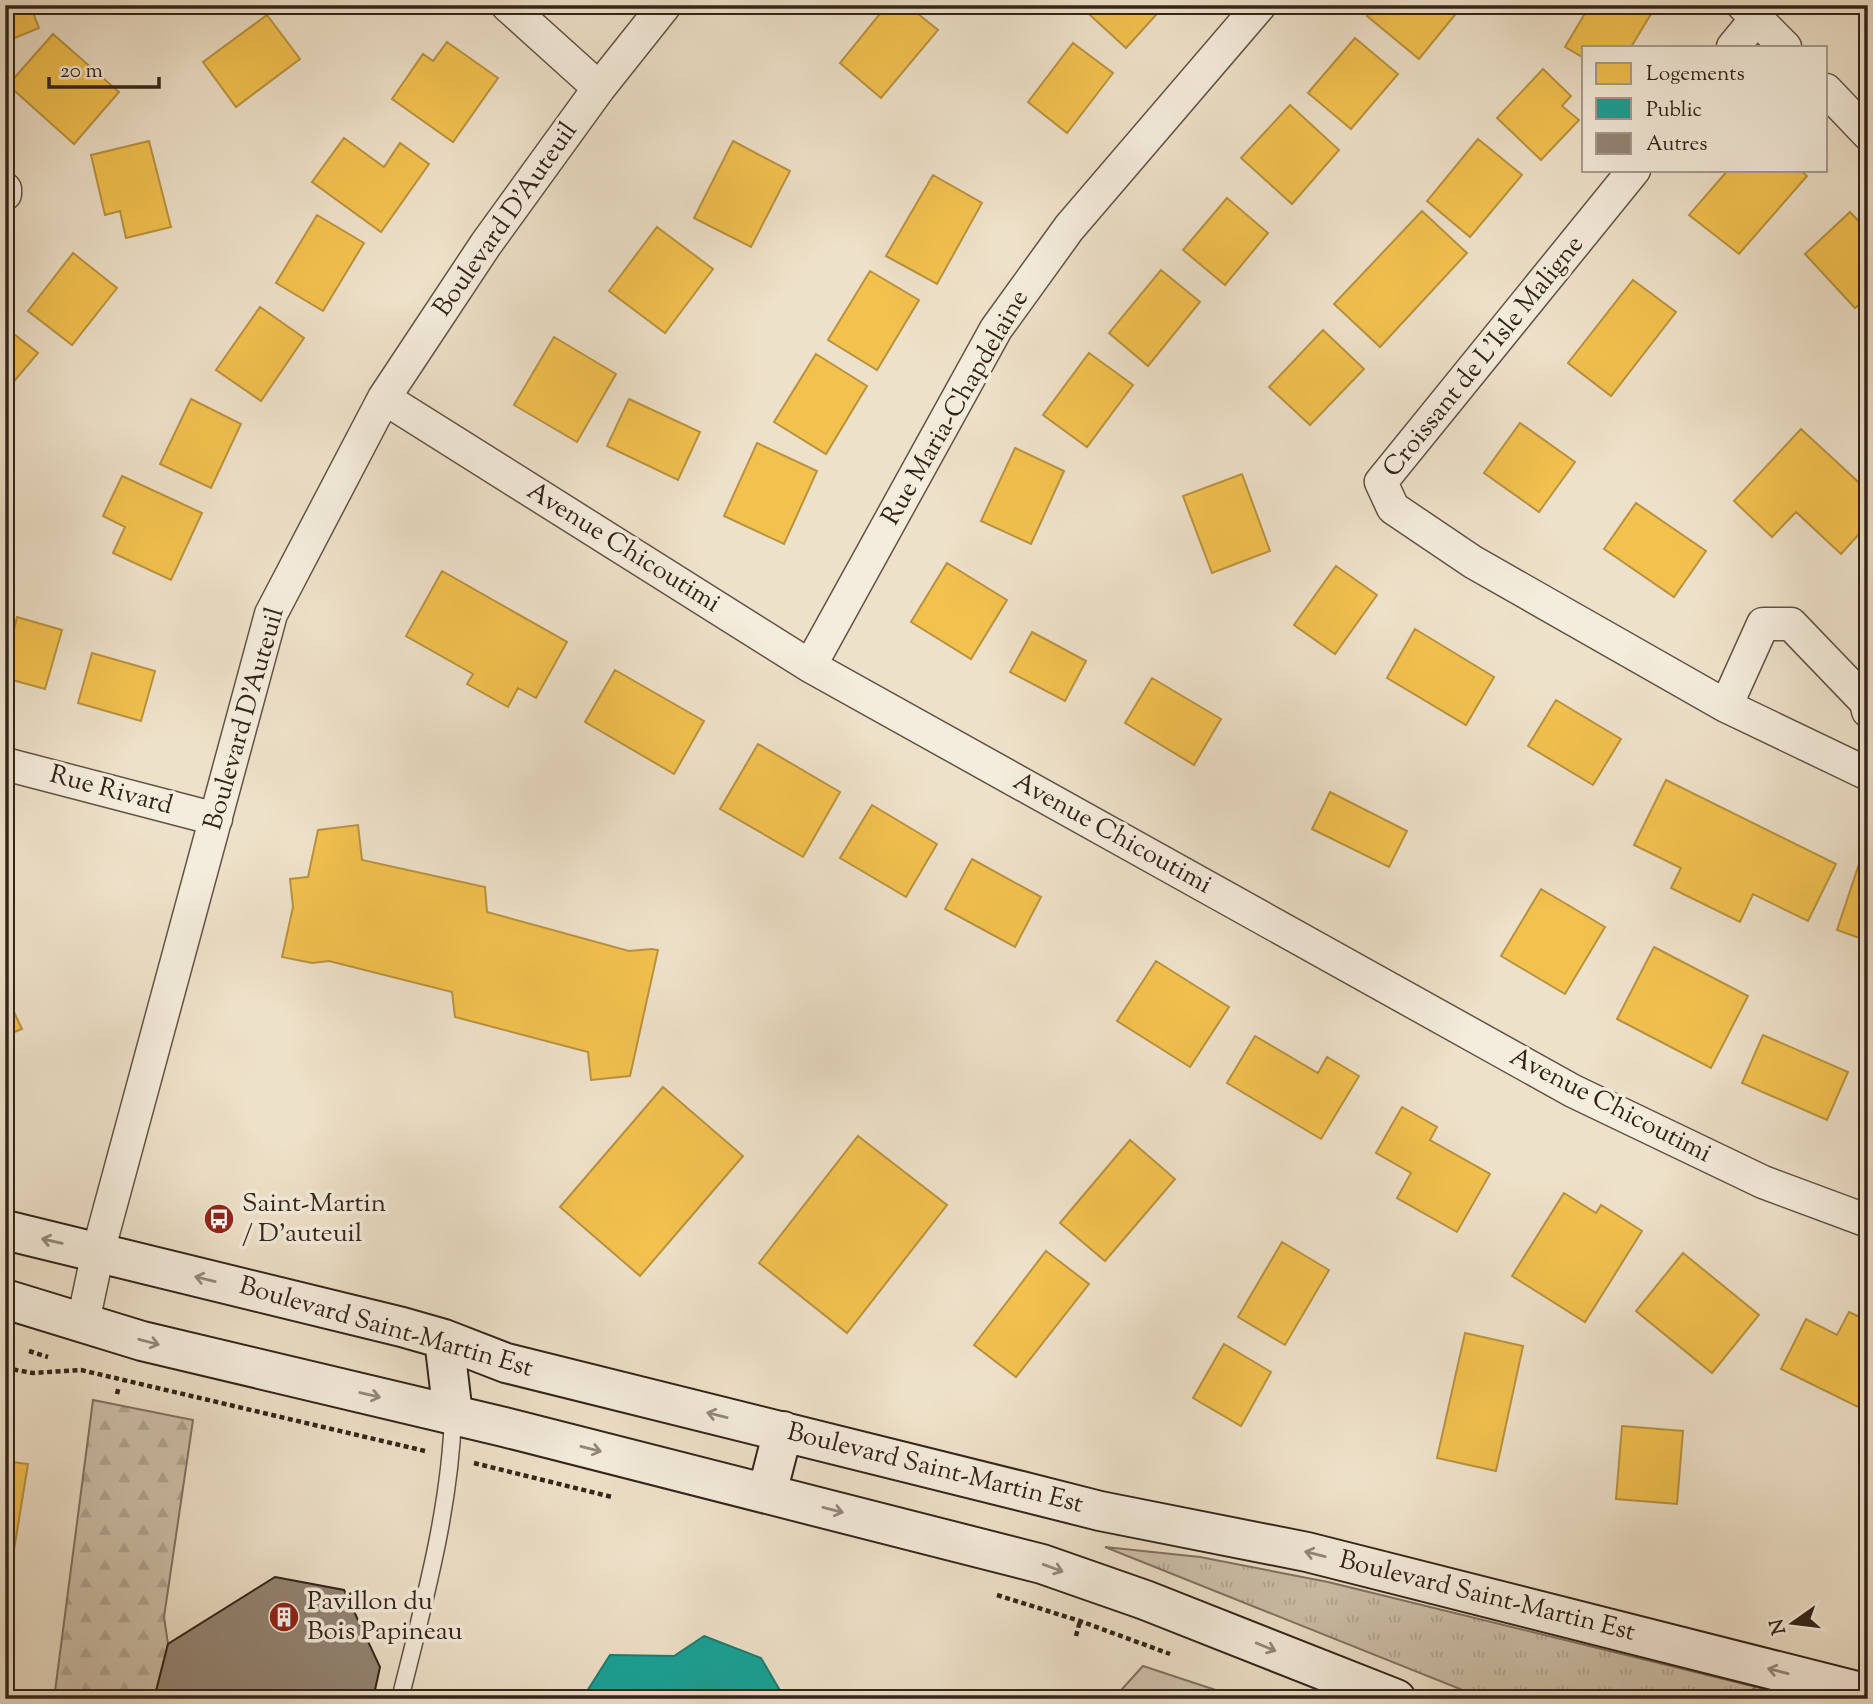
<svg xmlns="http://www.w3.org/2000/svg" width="1873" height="1704" font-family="'Sorts Mill Goudy',serif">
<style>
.grass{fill:url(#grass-tufts);stroke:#807263;stroke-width:2}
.forest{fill:url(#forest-firs);stroke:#807263;stroke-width:2}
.park{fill:#cec1ab;stroke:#807263;stroke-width:2}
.homes{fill:#f2c14e;stroke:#b9923f;stroke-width:2}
.public{fill:#17a398;stroke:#1f7d72;stroke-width:2}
.building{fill:#948675;stroke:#33241b;stroke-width:2}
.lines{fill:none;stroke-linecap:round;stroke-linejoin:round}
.service-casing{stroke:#625346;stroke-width:19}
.minor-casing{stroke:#625346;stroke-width:35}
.secondary-casing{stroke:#33241b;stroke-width:42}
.path{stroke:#33241b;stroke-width:4.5;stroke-dasharray:5 3.5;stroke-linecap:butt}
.service{stroke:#f4ecdc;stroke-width:16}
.minor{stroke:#f4ecdc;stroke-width:32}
.secondary{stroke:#f4ecdc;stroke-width:38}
.oneway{stroke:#94887c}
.labels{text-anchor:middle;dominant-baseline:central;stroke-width:7;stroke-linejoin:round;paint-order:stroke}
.street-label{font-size:26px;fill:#33241b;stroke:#f4ecdc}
.poi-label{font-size:26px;fill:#33241b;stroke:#f4ecdc;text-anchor:start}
</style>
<defs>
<pattern id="grass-tufts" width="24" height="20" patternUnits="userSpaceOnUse" patternTransform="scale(1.75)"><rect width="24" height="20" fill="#cec1ab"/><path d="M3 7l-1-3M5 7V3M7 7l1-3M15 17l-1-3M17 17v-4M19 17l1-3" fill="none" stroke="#b1a693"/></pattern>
<pattern id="forest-firs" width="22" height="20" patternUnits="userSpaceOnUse" patternTransform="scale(1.75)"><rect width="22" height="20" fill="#cec1ab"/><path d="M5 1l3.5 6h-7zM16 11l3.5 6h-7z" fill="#b1a693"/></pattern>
</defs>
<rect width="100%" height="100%" fill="#eee1c9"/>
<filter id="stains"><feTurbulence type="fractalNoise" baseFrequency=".00286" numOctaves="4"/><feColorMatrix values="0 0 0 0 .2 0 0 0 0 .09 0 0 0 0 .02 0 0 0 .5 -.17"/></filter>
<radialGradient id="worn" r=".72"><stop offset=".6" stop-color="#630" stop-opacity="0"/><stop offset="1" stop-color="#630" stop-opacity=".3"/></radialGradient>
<!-- grass -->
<path class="grass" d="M 1105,1547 L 1200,1557 L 1328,1582 L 1756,1687 L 1739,1699 L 1485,1699 Z"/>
<!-- forest -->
<path class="forest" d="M 93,1400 L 193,1420 L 164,1617 L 168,1644 L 154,1699 L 54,1699 Z
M 1756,1687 L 1801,1699 L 1739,1699 Z"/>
<!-- park -->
<path class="park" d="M 1143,1666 L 1243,1699 L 1113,1699 Z"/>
<!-- homes -->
<path class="homes" d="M 5,5 L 30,5 L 39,28 L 5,42 Z
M 887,5 L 907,5 L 938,30 L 881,98 L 840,63 Z
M 1079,5 L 1165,5 L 1126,48 Z
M 1375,5 L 1463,5 L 1419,59 L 1367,16 Z
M 1590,5 L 1636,5 L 1651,14 L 1631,47 L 1584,47 L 1584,58 L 1565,47 Z
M 267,15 L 300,59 L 236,107 L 203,62 Z
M 53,34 L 119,92 L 74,144 L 8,85 Z
M 1355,38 L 1398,74 L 1351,129 L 1308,93 Z
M 447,42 L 498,78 L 453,142 L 392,99 L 423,54 L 433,61 Z
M 1073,43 L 1113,73 L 1067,133 L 1028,102 Z
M 1543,69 L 1571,96 L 1562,106 L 1579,120 L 1541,160 L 1497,118 Z
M 1290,105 L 1339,150 L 1292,204 L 1241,158 Z
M 344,138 L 384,167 L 400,143 L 429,164 L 381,232 L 312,182 Z
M 1478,139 L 1522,175 L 1470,237 L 1427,201 Z
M 149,141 L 171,227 L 126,238 L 120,211 L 105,215 L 91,155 Z
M 733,141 L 790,171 L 751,247 L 694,218 Z
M 1728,170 L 1800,170 L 1807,176 L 1739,254 L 1689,215 Z
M 933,175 L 982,203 L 937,284 L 886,256 Z
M 1227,198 L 1268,233 L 1225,285 L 1183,250 Z
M 1422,211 L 1467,253 L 1380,347 L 1334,304 Z
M 1850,212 L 1868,231 L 1868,297 L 1855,308 L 1805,254 Z
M 317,215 L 364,243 L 323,311 L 276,283 Z
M 657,227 L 713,269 L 665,333 L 609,291 Z
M 73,253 L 117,288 L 72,345 L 28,311 Z
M 1161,270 L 1200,302 L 1148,366 L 1109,333 Z
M 870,271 L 919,300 L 877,370 L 828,340 Z
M 1633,280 L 1676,312 L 1611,396 L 1568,363 Z
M 260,307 L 304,338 L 261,401 L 216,370 Z
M 5,327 L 38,353 L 5,392 Z
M 1323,330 L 1364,369 L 1310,425 L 1269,387 Z
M 554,337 L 616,374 L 577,442 L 514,405 Z
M 1089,353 L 1133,385 L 1087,447 L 1043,415 Z
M 816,354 L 867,386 L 826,454 L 774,422 Z
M 191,399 L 241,424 L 211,488 L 160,464 Z
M 629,399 L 700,432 L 678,480 L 607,446 Z
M 1520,423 L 1575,462 L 1539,512 L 1484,473 Z
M 1801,429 L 1868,491 L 1868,524 L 1841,554 L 1796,512 L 1772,537 L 1734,501 Z
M 757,443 L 817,471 L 784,544 L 724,516 Z
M 1015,448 L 1064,471 L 1031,544 L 981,521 Z
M 1242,474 L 1270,551 L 1212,573 L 1183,496 Z
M 122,476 L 202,513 L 171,580 L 113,553 L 125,527 L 103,516 Z
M 1636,503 L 1706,551 L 1674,597 L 1604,549 Z
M 947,563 L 1007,600 L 971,659 L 911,622 Z
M 1336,566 L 1377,595 L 1335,654 L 1294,625 Z
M 442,571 L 567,642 L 536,698 L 518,688 L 508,707 L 467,684 L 473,674 L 406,636 Z
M 1868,572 L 1868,589 L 1860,579 Z
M 17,617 L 62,630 L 45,689 L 5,678 L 5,640 L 11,642 Z
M 1415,629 L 1494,677 L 1466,725 L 1387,678 Z
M 1032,632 L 1086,661 L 1065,701 L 1010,672 Z
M 92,653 L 155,671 L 141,721 L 78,703 Z
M 615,670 L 704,721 L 674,774 L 585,722 Z
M 1152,678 L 1221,719 L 1194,765 L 1125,723 Z
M 1556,700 L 1621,739 L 1593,785 L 1528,746 Z
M 758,744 L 840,792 L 803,857 L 720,809 Z
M 1666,780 L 1836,864 L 1808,921 L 1753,894 L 1740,922 L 1671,888 L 1681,868 L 1634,845 Z
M 1330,792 L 1407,831 L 1389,867 L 1312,829 Z
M 872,805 L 937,844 L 906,897 L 840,858 Z
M 358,825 L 362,860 L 485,887 L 487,912 L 629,951 L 652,949 L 658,950 L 630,1076 L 591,1080 L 588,1052 L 455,1017 L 452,992 L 329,961 L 312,963 L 282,957 L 293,907 L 290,879 L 308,877 L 318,830 Z
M 972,859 L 1041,897 L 1015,947 L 945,909 Z
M 1859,864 L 1868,867 L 1868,941 L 1837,930 Z
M 1541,889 L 1605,927 L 1565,994 L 1501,956 Z
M 1654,947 L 1748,996 L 1711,1068 L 1617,1019 Z
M 1156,961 L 1229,1007 L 1190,1067 L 1117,1021 Z
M 5,993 L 22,1029 L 5,1036 Z
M 1763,1035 L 1848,1072 L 1827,1120 L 1742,1083 Z
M 1255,1036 L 1318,1073 L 1327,1057 L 1359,1076 L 1321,1139 L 1227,1083 Z
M 663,1087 L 743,1156 L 640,1276 L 560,1207 Z
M 1402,1107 L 1437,1127 L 1430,1140 L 1490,1174 L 1457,1232 L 1397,1198 L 1411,1173 L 1376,1153 Z
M 858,1136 L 947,1205 L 847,1333 L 759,1263 Z
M 1130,1140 L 1175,1179 L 1105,1261 L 1060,1223 Z
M 1564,1193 L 1596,1213 L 1601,1205 L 1642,1231 L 1585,1322 L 1512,1276 Z
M 1282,1242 L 1329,1270 L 1285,1345 L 1238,1317 Z
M 1046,1251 L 1089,1284 L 1016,1377 L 974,1345 Z
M 1683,1253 L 1759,1315 L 1712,1373 L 1636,1311 Z
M 1849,1312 L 1868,1321 L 1868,1388 L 1858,1407 L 1781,1369 L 1806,1319 L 1837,1335 Z
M 1465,1333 L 1523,1346 L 1496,1471 L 1437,1458 Z
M 1224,1344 L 1271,1372 L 1241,1426 L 1193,1398 Z
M 1622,1426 L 1683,1431 L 1677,1504 L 1616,1499 Z
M 5,1461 L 28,1464 L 5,1605 Z"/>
<!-- public -->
<path class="public" d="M 704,1636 L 761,1658 L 785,1699 L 582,1699 L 610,1655 L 674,1656 Z"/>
<!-- building -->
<path class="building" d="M 275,1577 L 344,1590 L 380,1667 L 373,1699 L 154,1699 L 168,1644 Z"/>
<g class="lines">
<!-- service casing -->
<g class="service-casing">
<path id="service" d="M 400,1699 C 423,1606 450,1511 453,1415"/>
</g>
<!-- minor casing -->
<g class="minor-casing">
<path id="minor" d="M 507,5 L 599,88
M 1743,5 L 1785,47
M 1733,47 L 1757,18
M 1826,90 L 1868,134
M 1634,170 L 1381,482 L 1393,508 L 1473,562 L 1726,706 L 1868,774
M 5,189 L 5,194
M 384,398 L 810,666 L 1573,1091 L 1763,1182 L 1868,1221
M 810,666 L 996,329 L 1069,228 L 1260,5
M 1726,706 L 1763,624 L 1791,624 L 1866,702 L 1868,711
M 5,764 L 216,819
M 83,1322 L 98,1252 L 271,614 L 384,398 L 486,244 L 599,88 L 665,5"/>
</g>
<!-- secondary casing -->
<g class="secondary-casing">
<path id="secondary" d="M 5,1230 L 402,1327 L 444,1339 L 506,1363 L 1021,1491 L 1100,1511 L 1307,1552 L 1868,1694
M 5,1299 L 142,1341 L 504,1427 L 1042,1564 L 1145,1600 L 1396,1699
M 444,1339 L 453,1415
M 767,1493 L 783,1431"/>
</g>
<!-- path -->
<path class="path" d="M 29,1351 L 48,1357
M 5,1368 L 33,1373 L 81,1370 L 425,1451
M 117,1394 L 119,1386
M 474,1463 L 612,1497
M 997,1595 L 1080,1621 L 1170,1654
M 1076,1636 L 1080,1621"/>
<!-- service -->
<use href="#service" class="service"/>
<!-- minor -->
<use href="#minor" class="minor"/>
<!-- secondary -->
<use href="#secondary" class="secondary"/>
</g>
<!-- one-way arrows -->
<defs><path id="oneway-shaft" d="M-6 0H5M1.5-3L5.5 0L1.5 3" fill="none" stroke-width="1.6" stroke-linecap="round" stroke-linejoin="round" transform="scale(1.75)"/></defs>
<g class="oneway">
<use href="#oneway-shaft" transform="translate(52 1241) rotate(-167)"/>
<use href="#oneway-shaft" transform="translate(205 1279) rotate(-166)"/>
<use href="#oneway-shaft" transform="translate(149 1342) rotate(15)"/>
<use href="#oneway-shaft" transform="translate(370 1395) rotate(13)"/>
<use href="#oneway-shaft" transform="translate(717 1415) rotate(-166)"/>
<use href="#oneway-shaft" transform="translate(591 1449) rotate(14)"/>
<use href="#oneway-shaft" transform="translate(833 1510) rotate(14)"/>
<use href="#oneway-shaft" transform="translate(1315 1554) rotate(-166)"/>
<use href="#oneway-shaft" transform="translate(1053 1568) rotate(20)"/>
<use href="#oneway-shaft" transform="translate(1266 1647) rotate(22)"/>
<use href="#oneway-shaft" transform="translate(1778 1671) rotate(-166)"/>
</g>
<!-- icons -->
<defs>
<g id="bus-disc" transform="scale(1.575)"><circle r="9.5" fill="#8f2418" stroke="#f4ecdc"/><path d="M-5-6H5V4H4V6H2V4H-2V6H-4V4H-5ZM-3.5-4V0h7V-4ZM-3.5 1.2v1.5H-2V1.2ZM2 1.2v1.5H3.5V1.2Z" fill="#fff"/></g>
<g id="building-disc" transform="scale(1.575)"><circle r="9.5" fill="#8f2418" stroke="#f4ecdc"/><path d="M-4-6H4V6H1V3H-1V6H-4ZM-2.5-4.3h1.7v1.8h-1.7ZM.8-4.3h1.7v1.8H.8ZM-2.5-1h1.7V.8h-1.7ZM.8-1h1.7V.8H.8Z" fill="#fff"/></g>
</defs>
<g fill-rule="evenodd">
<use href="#bus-disc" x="219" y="1219"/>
<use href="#building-disc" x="284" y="1617"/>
</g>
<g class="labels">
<!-- street labels -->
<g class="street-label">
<text transform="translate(506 220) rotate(-55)">Boulevard D'Auteuil</text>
<text transform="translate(1484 357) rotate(-51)">Croissant de L'Isle Maligne</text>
<text transform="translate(956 408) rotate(-60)">Rue Maria-Chapdelaine</text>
<text transform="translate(623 548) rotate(32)">Avenue Chicoutimi</text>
<text transform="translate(245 719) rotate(-74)">Boulevard D'Auteuil</text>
<text transform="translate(111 791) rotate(15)">Rue Rivard</text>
<text transform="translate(1112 834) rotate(29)">Avenue Chicoutimi</text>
<text transform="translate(1610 1106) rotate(27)">Avenue Chicoutimi</text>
<text transform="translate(386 1328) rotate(16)">Boulevard Saint-Martin Est</text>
<text transform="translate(935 1469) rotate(14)">Boulevard Saint-Martin Est</text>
<text transform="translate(1487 1597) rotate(14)">Boulevard Saint-Martin Est</text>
</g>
<!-- poi labels -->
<g class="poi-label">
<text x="242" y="1204">Saint-Martin<tspan x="242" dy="30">/ D'auteuil</tspan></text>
<text x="307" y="1602">Pavillon du<tspan x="307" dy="30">Bois Papineau</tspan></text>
</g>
</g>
<!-- margin -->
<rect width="1873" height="1704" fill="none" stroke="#eee1c9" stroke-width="28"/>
<rect x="7" y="7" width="1859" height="1690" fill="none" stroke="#33241b" stroke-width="3.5"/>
<rect x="14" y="14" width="1845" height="1676" fill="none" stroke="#33241b" stroke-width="2"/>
<!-- legend -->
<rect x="1582" y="46" width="245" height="126" fill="#f4ecdc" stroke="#a79c8f" stroke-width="2"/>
<rect x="1596" y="63" width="35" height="21" fill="#f2c14e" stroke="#a79c8f" stroke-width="2"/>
<text x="1646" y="80" font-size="21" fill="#33241b">Logements</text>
<rect x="1596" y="98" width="35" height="21" fill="#17a398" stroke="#a79c8f" stroke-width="2"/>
<text x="1646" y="116" font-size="21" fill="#33241b">Public</text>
<rect x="1596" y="133" width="35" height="21" fill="#948675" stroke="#a79c8f" stroke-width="2"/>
<text x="1646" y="150" font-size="21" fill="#33241b">Autres</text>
<!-- north arrow -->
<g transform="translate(1793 1623) rotate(256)" stroke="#f4ecdc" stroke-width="5" paint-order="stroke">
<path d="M0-5L12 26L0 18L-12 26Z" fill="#33241b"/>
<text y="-10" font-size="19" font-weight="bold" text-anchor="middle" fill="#33241b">N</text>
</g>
<!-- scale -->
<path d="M49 77v10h110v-10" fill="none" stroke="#33241b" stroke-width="3.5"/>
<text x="60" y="77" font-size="21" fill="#33241b" stroke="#f4ecdc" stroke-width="5" paint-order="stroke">20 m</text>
<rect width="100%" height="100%" filter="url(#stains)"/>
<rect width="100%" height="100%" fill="url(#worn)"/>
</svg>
